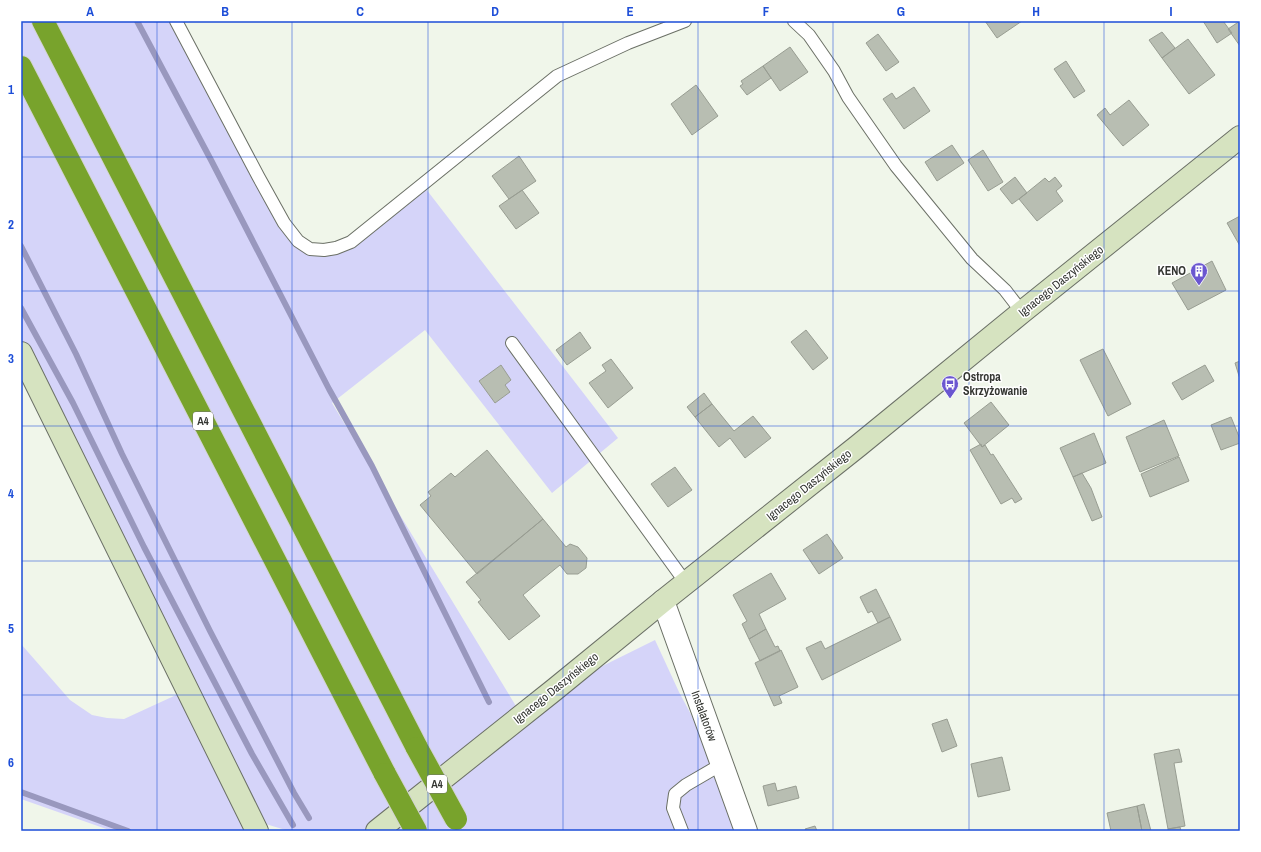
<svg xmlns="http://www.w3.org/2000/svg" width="1261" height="852" font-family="'Archivo Narrow',sans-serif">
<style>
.green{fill:#d5d4f9}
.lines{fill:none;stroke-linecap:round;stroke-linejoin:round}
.stream{stroke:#9998be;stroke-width:6}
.building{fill:#b8beb2;stroke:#989d92}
.service-casing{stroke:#6b7066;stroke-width:14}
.minor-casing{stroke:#6b7066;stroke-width:24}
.secondary-casing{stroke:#6b7066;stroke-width:24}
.motorway-casing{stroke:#d2d3d2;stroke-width:24}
.service{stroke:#fff;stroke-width:12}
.minor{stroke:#fff;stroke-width:22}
.secondary{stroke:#d6e3c0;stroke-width:22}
.motorway{stroke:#78a32c;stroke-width:22}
.motorway-bridge-casing{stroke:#d2d3d2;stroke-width:24;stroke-linecap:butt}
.motorway-bridge{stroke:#78a32c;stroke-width:22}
.grid{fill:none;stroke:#1d4ed8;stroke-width:1;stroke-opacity:0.55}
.labels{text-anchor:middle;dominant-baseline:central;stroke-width:3;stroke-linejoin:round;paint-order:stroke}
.shield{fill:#fff;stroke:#717270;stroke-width:1}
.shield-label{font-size:11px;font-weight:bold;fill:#343632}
.poi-label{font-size:12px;font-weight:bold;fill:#343632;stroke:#fff;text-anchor:end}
.street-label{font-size:12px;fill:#343632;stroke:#fff}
.neatline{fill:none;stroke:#1d4ed8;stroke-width:1.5}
.grid-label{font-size:13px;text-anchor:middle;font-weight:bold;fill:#1d4ed8}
</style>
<rect width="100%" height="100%" fill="#f0f6ea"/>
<!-- green -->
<path class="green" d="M 21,21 L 176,21 L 298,241 L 324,250 L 364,230 L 426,189 L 618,438 L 552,493 L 425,330 L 332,403 L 519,711 L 372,831 L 289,831 L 252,820 L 256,831 L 112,831 L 21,799 L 21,644 L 70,700 L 92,715 L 107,718 L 124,719 L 187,690 L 21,353 Z
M 655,640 L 679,692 L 748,821 L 751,831 L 376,831 L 554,690 Z"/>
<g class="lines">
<!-- stream -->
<path class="stream" d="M 137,21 L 211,160 L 329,389 L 372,466 L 489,702
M 21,246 L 76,354 L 122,454 L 210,631 L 294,793 L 309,818
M 21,308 L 73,403 L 144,547 L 252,754 L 293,825
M 21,792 L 128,831"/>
</g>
<!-- building -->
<path class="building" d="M 985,21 L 1022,21 L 997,38 Z
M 1203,21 L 1223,21 L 1232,33 L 1217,43 Z
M 1240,21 L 1240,46 L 1228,29 Z
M 1162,32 L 1175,48 L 1162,58 L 1149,40 Z
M 878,34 L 899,62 L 886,71 L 866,43 Z
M 1188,39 L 1215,75 L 1189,94 L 1162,58 Z
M 790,47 L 808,72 L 780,91 L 763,66 Z
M 1066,61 L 1085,91 L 1074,98 L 1054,69 Z
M 763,66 L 771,78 L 747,95 L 740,86 L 743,84 L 741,81 Z
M 696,85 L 718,116 L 692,135 L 671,104 Z
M 914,87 L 930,111 L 904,129 L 883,99 L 892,93 L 896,99 Z
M 1129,100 L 1149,125 L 1123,146 L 1097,115 L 1105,108 L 1110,115 Z
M 952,145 L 964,163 L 937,181 L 925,162 Z
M 983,150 L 1003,182 L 988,191 L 968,160 Z
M 519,156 L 536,181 L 509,199 L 492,176 Z
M 1015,177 L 1027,193 L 1012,204 L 1000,189 Z
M 1055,177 L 1062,186 L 1056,191 L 1063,201 L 1037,221 L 1019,199 L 1045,178 L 1049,182 Z
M 522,190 L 539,213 L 516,229 L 499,206 Z
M 1240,216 L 1240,246 L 1227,223 Z
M 1212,261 L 1226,290 L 1188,310 L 1172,283 Z
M 806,330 L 828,358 L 813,370 L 791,342 Z
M 580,332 L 591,348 L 567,365 L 556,350 Z
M 1103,349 L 1131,404 L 1108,416 L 1080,360 Z
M 611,359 L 633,388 L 608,408 L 589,383 L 606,371 L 602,365 Z
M 1240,361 L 1240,379 L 1235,363 Z
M 501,365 L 511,380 L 505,385 L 510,392 L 495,403 L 479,381 Z
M 1205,365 L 1214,381 L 1182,400 L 1172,383 Z
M 704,393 L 712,404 L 695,417 L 687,407 Z
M 991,402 L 1009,425 L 982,447 L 964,423 Z
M 712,404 L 734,431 L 753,416 L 771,438 L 745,458 L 730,438 L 719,447 L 695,417 Z
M 1231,417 L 1240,439 L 1240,443 L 1221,450 L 1211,425 Z
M 1164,420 L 1179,456 L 1140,472 L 1126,437 Z
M 1094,433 L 1106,463 L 1073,477 L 1060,448 Z
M 981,444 L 982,447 L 985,445 L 991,455 L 993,454 L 1022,499 L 1015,503 L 1012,498 L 1001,504 L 970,450 Z
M 487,450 L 543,519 L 477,574 L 420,505 L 431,496 L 428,492 L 451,473 L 455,477 Z
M 1179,457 L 1189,481 L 1150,497 L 1141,474 Z
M 675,467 L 692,490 L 668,507 L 651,484 Z
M 1082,473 L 1091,488 L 1102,517 L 1092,521 L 1073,477 Z
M 543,519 L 566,547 L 570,544 L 578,547 L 587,558 L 586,568 L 578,574 L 567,574 L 560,565 L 523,595 L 540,616 L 509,640 L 478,602 L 481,600 L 466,582 Z
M 827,534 L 843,558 L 819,574 L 803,550 Z
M 771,573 L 786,599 L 759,614 L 766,629 L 749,639 L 742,624 L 747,621 L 733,595 Z
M 876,589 L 890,617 L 878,623 L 872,611 L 868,613 L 860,597 Z
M 890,617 L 901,640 L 822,680 L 806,648 L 821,641 L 825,649 Z
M 766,629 L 775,647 L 778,646 L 780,651 L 760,661 L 749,639 Z
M 781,650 L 798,687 L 779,696 L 782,703 L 774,706 L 755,663 Z
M 947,719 L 957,746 L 942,752 L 932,724 Z
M 1179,749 L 1182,762 L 1174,763 L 1185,826 L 1168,829 L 1154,754 Z
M 1002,757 L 1010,790 L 978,797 L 971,764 Z
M 775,783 L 777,791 L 796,786 L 799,798 L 768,806 L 763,786 Z
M 1144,804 L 1151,831 L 1142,831 L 1137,806 Z
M 1137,806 L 1142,831 L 1111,831 L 1107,813 Z
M 815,826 L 817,831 L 806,831 L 805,829 Z
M 1180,827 L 1181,831 L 1168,831 L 1168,829 Z"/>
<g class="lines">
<!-- service casing -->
<g class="service-casing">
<path id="service" d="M 176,21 L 258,176 L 284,223 L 298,241 L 310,249 L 324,250 L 336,248 L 351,242 L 557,76 L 628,43 L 685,21
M 794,21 L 809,35 L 834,71 L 848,97 L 896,166 L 972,259 L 1005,290 L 1022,312
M 512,343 L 686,583
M 682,831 L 673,808 L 675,794 L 686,785 L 722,764"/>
</g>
<!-- minor casing -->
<g class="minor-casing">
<path id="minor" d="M 663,601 L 746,831"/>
</g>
<!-- secondary casing -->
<g class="secondary-casing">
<path id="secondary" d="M 21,353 L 257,831
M 377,831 L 554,690 L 663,601 L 858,446 L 1022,312 L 1240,137"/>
</g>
<!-- motorway casing -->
<g class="motorway-casing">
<path id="motorway" d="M 43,21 L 417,748
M 21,67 L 385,774"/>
</g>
<!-- service -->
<use href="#service" class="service"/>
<!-- minor -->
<use href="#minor" class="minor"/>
<!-- secondary -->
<use href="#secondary" class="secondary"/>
<!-- motorway -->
<use href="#motorway" class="motorway"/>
<!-- motorway-bridge casing -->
<g class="motorway-bridge-casing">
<path id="motorway-bridge" d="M 417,748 L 456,819
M 385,774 L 416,831"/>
</g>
<!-- motorway-bridge -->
<use href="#motorway-bridge" class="motorway-bridge"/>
</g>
<!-- grid -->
<path class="grid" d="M 157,21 L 157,831M 292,21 L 292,831M 428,21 L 428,831M 563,21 L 563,831M 698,21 L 698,831M 833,21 L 833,831M 969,21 L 969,831M 1104,21 L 1104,831M 21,157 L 1240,157M 21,291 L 1240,291M 21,426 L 1240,426M 21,561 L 1240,561M 21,695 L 1240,695"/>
<!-- icons -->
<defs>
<g id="building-pin" transform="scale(0.9)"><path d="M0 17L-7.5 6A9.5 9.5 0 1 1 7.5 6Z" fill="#6a56d0" stroke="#fff"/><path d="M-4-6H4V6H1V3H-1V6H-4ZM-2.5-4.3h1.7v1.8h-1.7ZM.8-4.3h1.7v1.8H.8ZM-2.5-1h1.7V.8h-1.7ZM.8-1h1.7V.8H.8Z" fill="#fff"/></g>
<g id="bus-pin" transform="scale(0.9)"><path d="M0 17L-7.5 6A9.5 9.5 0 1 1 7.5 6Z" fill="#6a56d0" stroke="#fff"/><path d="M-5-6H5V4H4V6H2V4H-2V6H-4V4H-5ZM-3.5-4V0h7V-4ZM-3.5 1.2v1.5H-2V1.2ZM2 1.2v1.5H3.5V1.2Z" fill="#fff"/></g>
</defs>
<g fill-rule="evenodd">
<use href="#building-pin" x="1199" y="271"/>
<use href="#bus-pin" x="950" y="384"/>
</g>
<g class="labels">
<!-- shield labels -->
<g class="shield">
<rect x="193" y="412" width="20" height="18" rx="3"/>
<rect x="427" y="775" width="20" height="18" rx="3"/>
</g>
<g class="shield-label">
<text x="203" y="421">A4</text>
<text x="437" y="784">A4</text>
</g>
<!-- poi labels -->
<g class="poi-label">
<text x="1186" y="271">KENO</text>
<text x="963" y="377" text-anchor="start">Ostropa<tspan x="963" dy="14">Skrzyżowanie</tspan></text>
</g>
<!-- street labels -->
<g class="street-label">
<text transform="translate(1061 281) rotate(-39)">Ignacego Daszyńskiego</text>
<text transform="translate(809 485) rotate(-39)">Ignacego Daszyńskiego</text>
<text transform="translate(556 688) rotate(-39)">Ignacego Daszyńskiego</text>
<text transform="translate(704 716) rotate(70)">Instalatorów</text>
</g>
</g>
<!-- border -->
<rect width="1261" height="852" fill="none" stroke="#ffffff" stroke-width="44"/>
<rect x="22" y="22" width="1217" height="808" class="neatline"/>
<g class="grid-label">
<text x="90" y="16">A</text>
<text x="225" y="16">B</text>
<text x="360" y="16">C</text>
<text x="495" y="16">D</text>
<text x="630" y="16">E</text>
<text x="766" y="16">F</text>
<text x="901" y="16">G</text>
<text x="1036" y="16">H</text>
<text x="1171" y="16">I</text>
<text x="11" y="94">1</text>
<text x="11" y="229">2</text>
<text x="11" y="363">3</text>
<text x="11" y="498">4</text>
<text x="11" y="633">5</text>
<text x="11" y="767">6</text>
</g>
</svg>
